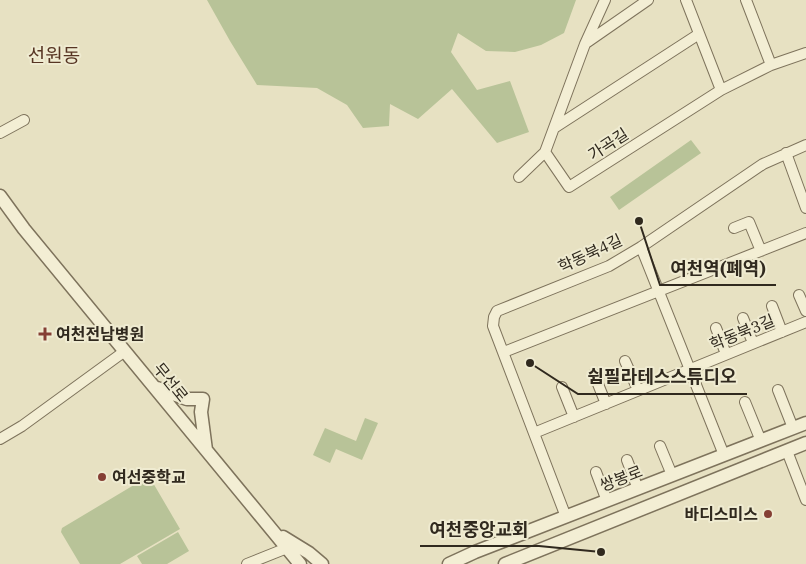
<svg xmlns="http://www.w3.org/2000/svg" width="806" height="564" font-family="'IBM Plex Serif','Noto Sans KR',serif">
<style>
.green{fill:#b8c398}
.lines{fill:none;stroke-linecap:round;stroke-linejoin:round}
.minor-casing{stroke:#7e735c;stroke-width:12}
.tertiary-casing{stroke:#7e735c;stroke-width:15}
.minor{stroke:#f3eed4;stroke-width:10}
.tertiary{stroke:#f3eed4;stroke-width:12}
.poi-dot{fill:#853f34;stroke:#efebd1;stroke-width:2}
.labels{text-anchor:middle;dominant-baseline:central;stroke-width:4;stroke-linejoin:round;paint-order:stroke}
.street-label{font-size:16px;fill:#30291e;stroke:#efebd1}
.poi-label{font-size:16px;font-weight:bold;fill:#30291e;stroke:#efebd1;text-anchor:start}
.quarter-label{font-size:19px;fill:#573523;stroke:#efebd1}
.leader{fill:none;stroke:#30291e;stroke-width:2}
.callout-dot{fill:#30291e;stroke:#efebd1;stroke-width:2}
.callout-label{font-size:18px;text-anchor:middle;font-weight:bold;fill:#30291e;stroke:#efebd1;stroke-width:4;stroke-linejoin:round;paint-order:stroke}
</style>
<rect width="100%" height="100%" fill="#e7e1c2"/>
<!-- green -->
<path class="green" d="M 207,0 L 576,0 L 564,33 L 541,45 L 515,52 L 486,51 L 458,33 L 451,52 L 477,90 L 510,81 L 529,132 L 497,143 L 452,89 L 418,119 L 390,104 L 389,126 L 363,128 L 347,105 L 317,88 L 257,85 L 230,41 Z
M 691,140 L 701,153 L 619,210 L 610,197 Z
M 365,418 L 378,423 L 362,460 L 336,449 L 330,463 L 313,455 L 325,428 L 356,441 Z
M 149,476 L 180,529 L 120,564 L 80,564 L 61,532 L 62,528 Z
M 178,532 L 189,551 L 167,564 L 142,564 L 137,556 Z"/>
<g class="lines">
<!-- minor casing -->
<g class="minor-casing">
<path id="minor" d="M 605,0 L 585,44 L 545,152 L 569,187 L 721,90 L 771,65 L 806,53
M 686,0 L 721,90
M 746,0 L 771,65
M 586,43 L 648,0
M 554,128 L 699,34
M 0,133 L 24,120
M 786,153 L 806,208
M 519,177 L 545,152
M 734,228 L 749,222 L 761,251
M 641,247 L 724,455
M 799,295 L 806,311
M 772,306 L 782,332
M 743,318 L 753,343
M 716,328 L 726,354
M 504,352 L 806,233
M 625,361 L 638,390
M 594,374 L 606,404
M 562,387 L 574,417
M 778,390 L 793,428
M 745,402 L 761,441
M 534,433 L 806,322
M 0,439 L 22,426 L 125,351
M 660,446 L 672,475
M 787,451 L 806,500
M 627,460 L 638,489
M 596,472 L 607,501
M 566,517 L 493,326 L 494,317 L 497,311 L 609,266 L 641,247 L 763,164 L 806,145
M 247,564 L 287,548"/>
</g>
<!-- tertiary casing -->
<g class="tertiary-casing">
<path id="tertiary" d="M 0,196 L 24,229 L 300,564
M 157,388 L 187,399 L 203,399 L 201,412 L 206,450
M 283,537 L 309,553 L 322,564
M 449,564 L 475,552 L 806,423
M 505,564 L 806,443"/>
</g>
<!-- minor -->
<use href="#minor" class="minor"/>
<!-- tertiary -->
<use href="#tertiary" class="tertiary"/>
</g>
<!-- markers -->
<g class="poi-dot">
<path d="M42.5 326.5h5v5h5v5h-5v5h-5v-5h-5v-5h5z"/>
<circle cx="102" cy="477" r="5"/>
<circle cx="768" cy="514" r="5"/>
</g>
<g class="labels">
<!-- street labels -->
<g class="street-label">
<text transform="translate(608 144) rotate(-33)">가곡길</text>
<text transform="translate(590 253) rotate(-25)">학동북4길</text>
<text transform="translate(742 332) rotate(-22)">학동북3길</text>
<text transform="translate(171 382) rotate(51)">무선로</text>
<text transform="translate(621 478) rotate(-21)">쌍봉로</text>
</g>
<!-- poi labels -->
<g class="poi-label">
<text x="56" y="334">여천전남병원</text>
<text x="112" y="477">여선중학교</text>
<text x="758" y="514" text-anchor="end">바디스미스</text>
</g>
<!-- quarter labels -->
<g class="quarter-label">
<text x="54" y="55">선원동</text>
</g>
</g>
<!-- callouts -->
<path class="leader" d="M639 221L660 285H776M530 363L578 394H747M601 552L539 546H420"/>
<g class="callout-dot">
<circle cx="639" cy="221" r="5"/>
<circle cx="530" cy="363" r="5"/>
<circle cx="601" cy="552" r="5"/>
</g>
<g class="callout-label">
<text x="718" y="275">여천역(폐역)</text>
<text x="662" y="383">쉼필라테스스튜디오</text>
<text x="479" y="536">여천중앙교회</text>
</g>
</svg>
